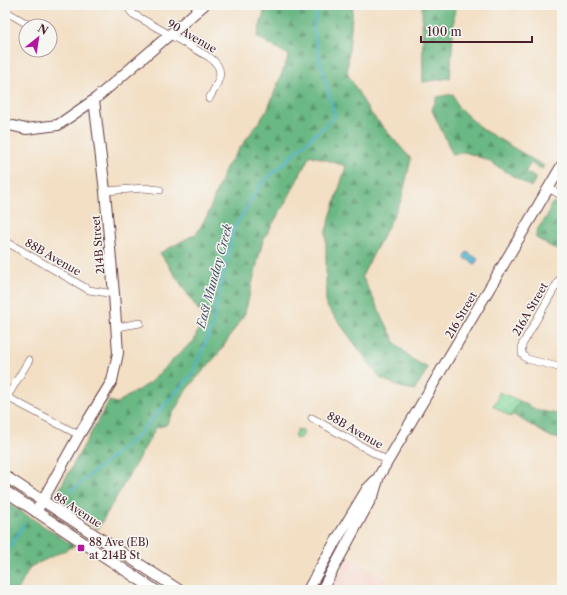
<svg xmlns="http://www.w3.org/2000/svg" width="567" height="595" font-family="'Libre Caslon Text',serif">
<style>
.built{fill:#f7d1c8}
.green{fill:url(#green-dots);stroke:#667c64}
.forest{fill:url(#forest-firs);stroke:#5a6c58}
.water{fill:url(#water-waves);stroke:#4e6a7e}
.lines{fill:none;stroke-linecap:round;stroke-linejoin:round}
.stream{stroke:#52b4d1;stroke-width:2}
.street-casing{stroke:#633c42;stroke-width:8}
.secondary-casing{stroke:#633c42;stroke-width:12}
.street{stroke:#fff;stroke-width:7}
.secondary{stroke:#fff;stroke-width:10}
.poi-dot{fill:#b5179e;stroke:#f6f6f2;stroke-width:1.5}
.labels{text-anchor:middle;dominant-baseline:central;stroke-width:3;stroke-linejoin:round;paint-order:stroke}
.street-label{font-size:11px;fill:#4a1f2b;stroke:#f6f6f2}
.poi-label{font-size:11px;fill:#4a1f2b;stroke:#f6f6f2;text-anchor:start}
.water-label{font-size:12px;font-style:italic;fill:#4d5365;stroke:#f6f6f2}
</style>
<defs>
<pattern id="green-dots" width="8" height="8" patternUnits="userSpaceOnUse"><rect width="8" height="8" fill="#83d89c"/><path d="M2 2h.1M6 6h.1" fill="none" stroke="#73b987" stroke-width="1.8" stroke-linecap="round"/></pattern>
<pattern id="forest-firs" width="22" height="20" patternUnits="userSpaceOnUse"><rect width="22" height="20" fill="#6ab884"/><path d="M5 1l3.5 6h-7zM16 11l3.5 6h-7z" fill="#59956c"/></pattern>
<pattern id="water-waves" width="16" height="10" patternUnits="userSpaceOnUse"><rect width="16" height="10" fill="#52b4d1"/><path d="M0 5q4-4 8 0t8 0" fill="none" stroke="#4692aa"/></pattern>
</defs>
<rect width="100%" height="100%" fill="#f6f6f2"/>
<filter id="ink" filterUnits="userSpaceOnUse"><feTurbulence type="fractalNoise" baseFrequency=".025" numOctaves="2"/><feDisplacementMap in="SourceGraphic" scale="8" xChannelSelector="R" yChannelSelector="G"/><feConvolveMatrix kernelMatrix="1 2 1 2 8 2 1 2 1" color-interpolation-filters="sRGB"/></filter>
<filter id="wash" filterUnits="userSpaceOnUse"><feTurbulence type="fractalNoise" baseFrequency=".012" numOctaves="4" result="noise"/><feDisplacementMap in="SourceGraphic" scale="16" xChannelSelector="R" yChannelSelector="G"/><feGaussianBlur stdDeviation="0.9" result="paint"/><feColorMatrix in="noise" values="0 0 0 0 0 0 0 0 0 0 0 0 0 0 0 0 0 1.4 0 .05"/><feComposite in="paint" operator="in"/></filter>
<g filter="url(#wash)">
<rect width="100%" height="100%" fill="#f3dfc4"/>
<!-- built -->
<path class="built" d="M 349,557 L 386,579 L 380,590 L 330,590 Z"/>
<!-- green -->
<path class="green" d="M 499,392 L 520,401 L 511,417 L 493,406 L 497,400 Z
M 297,429 L 299,430 L 301,429 L 304,432 L 302,437 L 296,439 L 294,434 L 297,432 Z"/>
<!-- forest -->
<path class="forest" d="M 266,5 L 353,5 L 347,73 L 369,111 L 411,159 L 401,201 L 362,276 L 396,344 L 412,359 L 428,368 L 415,390 L 400,387 L 380,378 L 326,305 L 326,231 L 346,166 L 310,155 L 288,198 L 263,240 L 245,313 L 219,353 L 187,389 L 166,425 L 156,428 L 98,529 L 60,502 C 56,497 58,493 60,488 L 109,401 L 117,403 L 149,383 L 183,350 L 194,341 L 203,317 L 160,253 L 197,233 L 208,214 L 225,169 L 268,109 L 289,55 L 257,37 Z
M 422,5 L 455,5 L 450,78 L 423,82 Z
M 453,94 L 458,107 L 482,129 L 544,166 L 542,169 L 531,163 L 525,172 L 536,178 L 531,187 L 487,160 L 465,152 L 453,155 L 432,110 L 437,97 Z
M 555,202 L 562,209 L 562,253 L 536,238 C 535,227 545,222 548,214 C 550,210 549,207 551,204 Z
M 520,401 L 537,410 L 562,415 L 562,439 L 551,437 L 512,414 Z
M 5,501 L 74,546 L 30,567 L 18,590 L 5,590 Z"/>
<!-- water -->
<path class="water" d="M 467,252 L 478,259 L 475,264 L 463,257 Z"/>
<g class="lines">
<!-- stream -->
<path class="stream" d="M 71,491 L 136,437 L 192,374 L 212,327 L 234,228 L 260,185 L 335,116 L 321,65 L 313,27 L 319,5
M 5,555 L 24,524"/>
</g>
</g>
<g filter="url(#ink)">
<g class="lines">
<!-- street casing -->
<g class="street-casing">
<path id="street" d="M 126,5 L 133,14 L 209,57 C 228,70 218,82 209,99
M 5,11 L 31,26
M 549,188 L 562,196
M 105,191 L 144,188 L 160,190
M 5,241 L 89,290 L 114,294
M 562,275 L 522,345 L 522,354 L 527,359 L 562,368
M 117,327 L 140,323
M 5,396 L 79,435
M 7,397 L 29,360
M 312,418 L 388,461"/>
</g>
<!-- secondary casing -->
<g class="secondary-casing">
<path id="secondary" d="M 5,124 L 26,129 L 58,125 L 94,100 L 204,5
M 5,476 L 179,590
M 5,491 L 155,590
M 36,512 L 79,435 L 112,381 L 118,353 L 114,294 L 105,191 L 94,100
M 308,590 L 331,549 L 367,489 L 378,478
M 322,590 L 374,493 L 379,476 L 562,165"/>
</g>
<!-- street -->
<use href="#street" class="street"/>
<!-- secondary -->
<use href="#secondary" class="secondary"/>
</g>
</g>
<!-- markers -->
<rect class="poi-dot" x="77" y="544" width="8" height="8" rx="2"/>
<g class="labels">
<!-- street labels -->
<g class="street-label">
<text transform="translate(192 36) rotate(30)">90 Avenue</text>
<text transform="translate(98 245) rotate(-95)">214B Street</text>
<text transform="translate(53 257) rotate(30)">88B Avenue</text>
<text transform="translate(530 309) rotate(-60)">216A Street</text>
<text transform="translate(461 315) rotate(-60)">216 Street</text>
<text transform="translate(355 430) rotate(30)">88B Avenue</text>
<text transform="translate(78 510) rotate(33)">88 Avenue</text>
</g>
<!-- poi labels -->
<g class="poi-label">
<text x="89" y="542">88 Ave (EB)<tspan x="89" dy="13">at 214B St</tspan></text>
</g>
<!-- water labels -->
<g class="water-label">
<text transform="translate(214 276) rotate(-75)">East Munday Creek</text>
</g>
</g>
<!-- margin -->
<rect width="567" height="595" fill="none" stroke="#f6f6f2" stroke-width="20"/>
<!-- north arrow -->
<g transform="translate(38 38) rotate(30)"><circle r="19" fill="#f6f6f2" stroke="#b1a0a2"/>
<path d="M0-3L7 15L0 10L-7 15Z" fill="#b5179e"/>
<text y="-6" font-size="11" font-weight="bold" text-anchor="middle" fill="#4a1f2b">N</text>
</g>
<!-- scale -->
<path d="M421 36v6h111v-6" fill="none" stroke="#4a1f2b" stroke-width="2"/>
<text x="427" y="36" font-size="12" fill="#4a1f2b" stroke="#f6f6f2" stroke-width="3" paint-order="stroke">100 m</text>
</svg>
